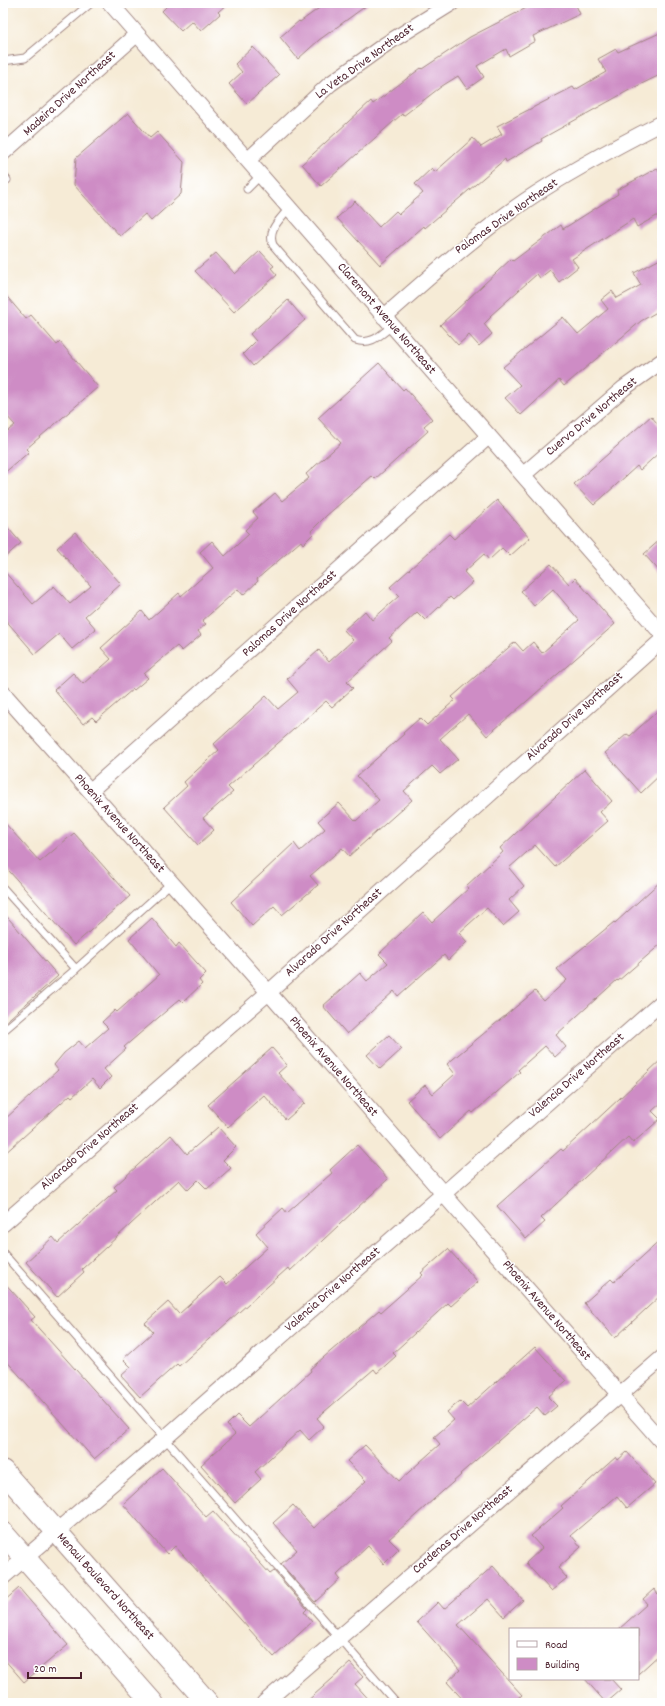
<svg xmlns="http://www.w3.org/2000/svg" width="665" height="1706" font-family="Dekko,sans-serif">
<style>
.building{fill:#ce8cc5}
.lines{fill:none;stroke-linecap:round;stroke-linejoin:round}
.service-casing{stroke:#a08580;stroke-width:9}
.minor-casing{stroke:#a08580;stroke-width:17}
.secondary-casing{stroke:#a08580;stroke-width:23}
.service{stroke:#fff;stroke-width:7}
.minor{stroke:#fff;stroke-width:15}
.secondary{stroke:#fff;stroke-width:21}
.labels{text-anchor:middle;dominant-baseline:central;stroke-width:3;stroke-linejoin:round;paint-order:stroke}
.street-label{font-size:13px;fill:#4a1f2b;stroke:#fff}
</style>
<rect width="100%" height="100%" fill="#fff"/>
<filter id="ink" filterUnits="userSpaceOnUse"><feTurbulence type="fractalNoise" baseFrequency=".025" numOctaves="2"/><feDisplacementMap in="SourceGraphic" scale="8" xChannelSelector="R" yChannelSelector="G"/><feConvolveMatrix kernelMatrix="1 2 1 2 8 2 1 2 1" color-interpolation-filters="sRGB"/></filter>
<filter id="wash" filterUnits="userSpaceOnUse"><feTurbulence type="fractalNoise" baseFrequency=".012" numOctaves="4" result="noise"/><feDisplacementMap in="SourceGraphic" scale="16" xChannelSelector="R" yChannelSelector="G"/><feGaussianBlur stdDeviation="0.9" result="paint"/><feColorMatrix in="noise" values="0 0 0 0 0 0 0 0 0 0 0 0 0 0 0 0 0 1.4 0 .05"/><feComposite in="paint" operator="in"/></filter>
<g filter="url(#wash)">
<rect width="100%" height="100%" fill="#f6ebd6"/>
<g id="blocks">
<!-- building -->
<path class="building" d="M 170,3 L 228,3 L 218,12 L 220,14 L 201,31 L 192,21 L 181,31 L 162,11 Z
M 326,3 L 370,3 L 319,40 L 298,59 L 280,37 L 299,21 L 300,22 Z
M 536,3 L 575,3 L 580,14 L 533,36 L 535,41 L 509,56 L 506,49 L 477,66 L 484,77 L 467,89 L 458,76 L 442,86 L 403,116 L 402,114 L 321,186 L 302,164 L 371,101 L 373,104 L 421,68 L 422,69 L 470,37 Z
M 662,32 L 662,74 L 633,88 L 541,139 L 542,141 L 506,162 L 505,159 L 425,228 L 424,226 L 380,265 L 337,218 L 355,201 L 379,227 L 396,211 L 399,214 L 423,193 L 415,184 L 432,168 L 435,172 L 473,138 L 481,147 L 502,134 L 497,126 L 573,87 L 575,90 L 606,72 L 598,59 L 616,49 L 618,52 Z
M 253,47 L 279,75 L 247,104 L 229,84 L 242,72 L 235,64 Z
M 128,113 L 150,138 L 157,132 L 184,162 L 181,194 L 151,221 L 145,214 L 120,236 L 74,185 L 76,158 Z
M 657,168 L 662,177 L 662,213 L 637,227 L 633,219 L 572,259 L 578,267 L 559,282 L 550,270 L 540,278 L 537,274 L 490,316 L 491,317 L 484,324 L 492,334 L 479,346 L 469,335 L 458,345 L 440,325 L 511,259 L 513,261 L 561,225 L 563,229 L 618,194 L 617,190 Z
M 260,251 L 274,266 L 271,268 L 277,275 L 234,312 L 195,271 L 216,253 L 235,274 Z
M 662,258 L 662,309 L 641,321 L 564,386 L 559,380 L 521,415 L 505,398 L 520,385 L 503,367 L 563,317 L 578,334 L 608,309 L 601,300 L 612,291 L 617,298 L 641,285 L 634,273 Z
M 3,292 L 26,319 L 31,315 L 57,345 L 60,342 L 98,387 L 26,449 L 29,452 L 3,474 L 3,435 L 15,425 L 3,412 Z
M 288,300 L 305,320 L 253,366 L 243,354 L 256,341 L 250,334 Z
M 379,363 L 403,390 L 405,388 L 432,419 L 424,426 L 428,431 L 375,479 L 372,476 L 326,516 L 311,531 L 313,534 L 303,544 L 301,541 L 257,579 L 258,581 L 243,595 L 238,589 L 202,621 L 206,624 L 198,631 L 201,635 L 182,651 L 177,646 L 144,674 L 148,678 L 134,690 L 133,689 L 96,721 L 92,717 L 83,724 L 54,690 L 73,673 L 83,684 L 111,659 L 101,648 L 142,611 L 149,620 L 179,593 L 181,596 L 213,568 L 200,552 L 212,541 L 225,556 L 249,534 L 245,530 L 258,518 L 253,512 L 275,493 L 282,501 L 309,478 L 306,474 L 341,443 L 318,418 Z
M 651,416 L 662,429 L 662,450 L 640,470 L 637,466 L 594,505 L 574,484 Z
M 497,500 L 530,538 L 510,556 L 502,548 L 489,560 L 484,554 L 464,572 L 473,582 L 453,600 L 450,597 L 425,620 L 417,612 L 389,638 L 392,641 L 347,682 L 353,688 L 332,707 L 326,701 L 228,787 L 233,792 L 203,818 L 214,830 L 198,845 L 164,807 L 187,786 L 184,782 L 219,750 L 214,744 L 266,696 L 278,709 L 298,692 L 287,679 L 319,650 L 329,662 L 353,640 L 344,630 L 365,611 L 372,620 L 399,596 L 390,587 L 449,534 L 454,539 Z
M 3,522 L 21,543 L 3,559 Z
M 75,532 L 121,584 L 85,616 L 96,629 L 72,649 L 59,634 L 35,654 L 3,617 L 3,570 L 33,604 L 54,586 L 70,604 L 91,586 L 57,548 Z
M 662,538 L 662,574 L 644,554 Z
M 551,564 L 569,584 L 575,578 L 615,624 L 487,736 L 468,714 L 440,739 L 458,759 L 440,774 L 432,766 L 404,791 L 412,800 L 349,856 L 342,848 L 310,876 L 318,885 L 282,915 L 274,906 L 252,926 L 231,902 L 294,843 L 300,851 L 325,829 L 318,821 L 339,803 L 356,821 L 379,800 L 357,776 L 404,734 L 403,733 L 420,718 L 427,725 L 455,700 L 452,697 L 515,642 L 523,651 L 533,642 L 542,653 L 579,620 L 553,589 L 534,606 L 521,591 Z
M 662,707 L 662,773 L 641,793 L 605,753 L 627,734 L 630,736 Z
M 585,769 L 612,801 L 600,812 L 608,821 L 555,867 L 535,845 L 509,868 L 524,886 L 509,900 L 519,912 L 503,926 L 487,908 L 459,933 L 467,942 L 448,960 L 444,955 L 398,996 L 394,991 L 347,1034 L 323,1006 L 360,973 L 367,981 L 388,963 L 379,954 L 423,912 L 432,922 L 469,888 L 466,886 L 503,852 L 500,848 Z
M 3,821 L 40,862 L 74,833 L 130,896 L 74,945 L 3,864 Z
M 662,880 L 662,943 L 618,981 L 617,980 L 556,1035 L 566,1047 L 555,1057 L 545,1046 L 518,1070 L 520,1072 L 473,1113 L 471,1111 L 440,1139 L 407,1101 L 425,1085 L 433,1094 L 455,1074 L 447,1064 L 535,991 L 544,1001 L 567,980 L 557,969 L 614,922 L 615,923 Z
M 3,912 L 58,976 L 3,1024 Z
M 152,918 L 176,947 L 179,943 L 206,973 L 199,980 L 202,984 L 183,1002 L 180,999 L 124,1047 L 126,1049 L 104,1069 L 111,1077 L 100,1088 L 92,1079 L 72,1097 L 70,1095 L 3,1155 L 3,1121 L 58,1070 L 54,1065 L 64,1053 L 79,1041 L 85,1048 L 108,1028 L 102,1022 L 115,1010 L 117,1012 L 159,975 L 129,939 Z
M 389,1035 L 402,1049 L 380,1069 L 367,1055 Z
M 272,1048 L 287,1065 L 278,1073 L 305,1103 L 286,1120 L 264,1095 L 228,1127 L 208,1105 Z
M 662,1059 L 662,1102 L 652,1111 L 660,1119 L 633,1143 L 628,1137 L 541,1218 L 545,1222 L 526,1239 L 497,1206 L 561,1149 L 563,1151 Z
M 218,1127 L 236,1147 L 223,1160 L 231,1168 L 207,1189 L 198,1180 L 188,1190 L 179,1180 L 82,1269 L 84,1272 L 57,1297 L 26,1262 L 53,1237 L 58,1243 L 117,1190 L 114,1187 L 171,1135 L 187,1154 Z
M 357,1145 L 388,1179 L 290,1271 L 288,1268 L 179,1366 L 177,1364 L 140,1397 L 121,1376 L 131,1367 L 123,1359 L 153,1332 L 145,1323 L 168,1302 L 179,1314 L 220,1277 L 227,1284 L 268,1247 L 256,1233 L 283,1208 L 287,1213 L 332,1173 L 330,1170 Z
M 662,1239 L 662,1294 L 615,1338 L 584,1303 L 611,1279 L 614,1282 Z
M 448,1249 L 478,1282 L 451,1306 L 448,1303 L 393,1353 L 396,1356 L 377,1373 L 374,1369 L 317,1418 L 324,1426 L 309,1440 L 300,1430 L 255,1472 L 261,1479 L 235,1503 L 201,1465 L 235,1434 L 227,1425 L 237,1415 L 249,1427 L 311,1371 L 310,1369 L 379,1310 L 381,1312 L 423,1275 L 421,1273 Z
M 3,1281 L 35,1317 L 31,1320 L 129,1429 L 94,1459 L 3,1357 Z
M 535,1347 L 566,1381 L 548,1397 L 557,1406 L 545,1416 L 537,1407 L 460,1474 L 461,1475 L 389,1539 L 399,1549 L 384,1564 L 368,1546 L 337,1575 L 340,1579 L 315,1602 L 281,1564 L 297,1550 L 273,1523 L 293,1505 L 314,1528 L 366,1481 L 347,1461 L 365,1445 L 399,1481 L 440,1444 L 434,1437 L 454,1420 L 447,1412 L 460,1401 L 467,1408 Z
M 627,1452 L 655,1484 L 627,1508 L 617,1496 L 571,1535 L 581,1547 L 558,1568 L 567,1578 L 551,1591 L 526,1563 L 542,1548 L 531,1536 L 563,1508 L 561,1506 L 580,1489 L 616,1457 L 618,1460 Z
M 162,1468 L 206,1517 L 213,1511 L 270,1574 L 274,1571 L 307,1609 L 304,1612 L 312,1622 L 274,1657 L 175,1546 L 167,1554 L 123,1504 Z
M 493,1566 L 523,1600 L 504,1617 L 488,1599 L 458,1625 L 522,1695 L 513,1703 L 466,1703 L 447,1682 L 460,1670 L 417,1622 L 438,1602 L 444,1609 Z
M 19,1588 L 68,1645 L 24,1682 L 3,1658 L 3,1602 Z
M 654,1589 L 658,1594 L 662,1590 L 662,1652 L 638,1674 L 638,1629 L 619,1629 L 647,1604 L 643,1599 Z
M 350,1663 L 363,1677 L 355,1684 L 372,1703 L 305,1703 Z
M 585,1679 L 611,1679 L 621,1690 L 606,1703 Z"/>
</g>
</g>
<g filter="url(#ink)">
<use href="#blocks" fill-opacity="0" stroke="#a08580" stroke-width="1"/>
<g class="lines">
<!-- service casing -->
<g class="service-casing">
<path id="service" d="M 3,61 L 25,58 L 91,3
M 3,175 L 7,180
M 247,189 L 261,175
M 289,208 C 280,220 267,229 273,245 L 355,340 C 372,345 379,336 392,326
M 3,888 L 76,969 L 171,883
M 3,1031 L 76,969
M 3,1253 L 396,1703"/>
</g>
<!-- minor casing -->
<g class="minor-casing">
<path id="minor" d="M 110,3 L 662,634
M 3,153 L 136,35
M 248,160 L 330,84 L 386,44 L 452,3
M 384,317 C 430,277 474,236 525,201 C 568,172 615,147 662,123
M 523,475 L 624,388 L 662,361
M 3,693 L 256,978 L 454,1206 L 662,1442
M 90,791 L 489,436
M 3,1224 L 269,992 L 662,640
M 3,1577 L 164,1439 L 662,1002
M 264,1703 L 662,1358"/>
</g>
<!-- secondary casing -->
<g class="secondary-casing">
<path id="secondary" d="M 3,1471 L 208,1703
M 3,1533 L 153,1703"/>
</g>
<!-- service -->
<use href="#service" class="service"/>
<!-- minor -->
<use href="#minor" class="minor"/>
<!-- secondary -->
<use href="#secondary" class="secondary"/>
</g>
</g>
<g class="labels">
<!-- street labels -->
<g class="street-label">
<text transform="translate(365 62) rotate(-36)">La Veta Drive Northeast</text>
<text transform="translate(70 94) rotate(-42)">Madeira Drive Northeast</text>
<text transform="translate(507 217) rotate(-35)">Palomas Drive Northeast</text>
<text transform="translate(386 319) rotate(49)">Claremont Avenue Northeast</text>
<text transform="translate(592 417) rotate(-40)">Cuervo Drive Northeast</text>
<text transform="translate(290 614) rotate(-42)">Palomas Drive Northeast</text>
<text transform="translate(575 717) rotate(-42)">Alvarado Drive Northeast</text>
<text transform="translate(119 824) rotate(48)">Phoenix Avenue Northeast</text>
<text transform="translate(334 933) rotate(-42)">Alvarado Drive Northeast</text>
<text transform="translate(333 1067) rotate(49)">Phoenix Avenue Northeast</text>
<text transform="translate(577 1076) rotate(-41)">Valencia Drive Northeast</text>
<text transform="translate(90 1147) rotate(-41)">Alvarado Drive Northeast</text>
<text transform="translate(333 1290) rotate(-41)">Valencia Drive Northeast</text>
<text transform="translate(546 1311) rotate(49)">Phoenix Avenue Northeast</text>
<text transform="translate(463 1530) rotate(-41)">Cardenas Drive Northeast</text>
<text transform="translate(105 1587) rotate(48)">Menaul Boulevard Northeast</text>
</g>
</g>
<!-- margin -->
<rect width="665" height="1706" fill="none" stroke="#fff" stroke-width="16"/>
<!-- legend -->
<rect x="509" y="1628" width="130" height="52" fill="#ffffff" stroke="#b7a5aa"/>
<rect x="517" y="1641" width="20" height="6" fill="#ffffff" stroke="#b7a5aa"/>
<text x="545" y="1648" font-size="12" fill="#4a1f2b">Road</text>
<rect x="517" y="1658" width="20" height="12" fill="#ce8cc5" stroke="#b7a5aa"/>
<text x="545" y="1668" font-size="12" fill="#4a1f2b">Building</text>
<!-- scale -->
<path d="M28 1672v6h53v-6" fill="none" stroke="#4a1f2b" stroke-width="2"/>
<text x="34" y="1672" font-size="12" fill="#4a1f2b" stroke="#ffffff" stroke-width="3" paint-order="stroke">20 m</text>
</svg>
